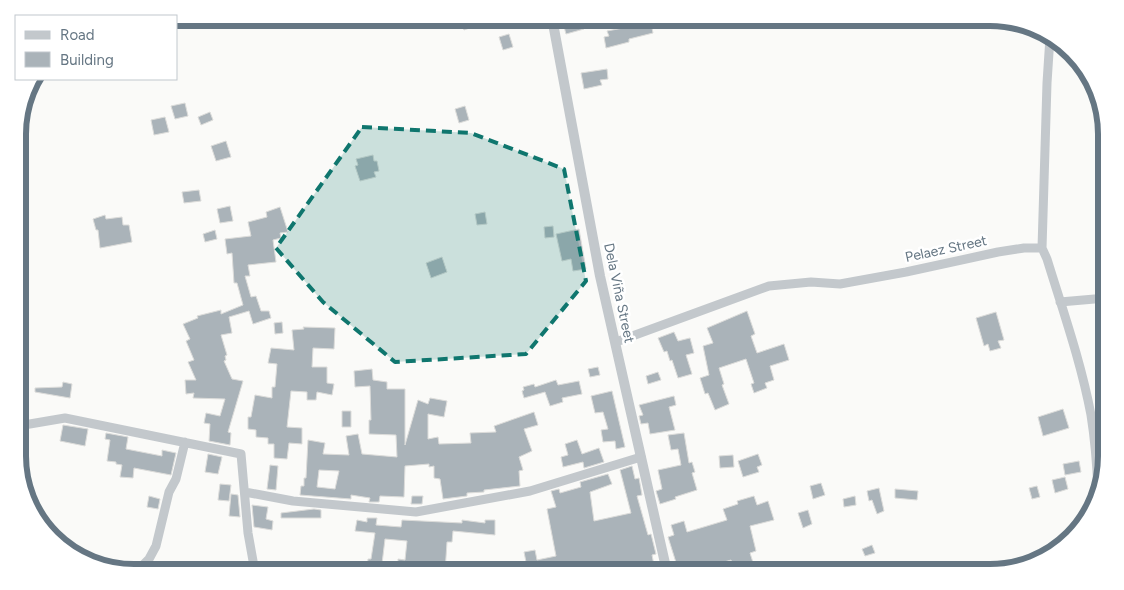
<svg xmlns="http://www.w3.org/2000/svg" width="1124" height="590" font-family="Figtree,sans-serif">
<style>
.building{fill:#aab3b9;stroke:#dcdcda;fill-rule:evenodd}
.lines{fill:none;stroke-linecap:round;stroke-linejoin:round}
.minor{stroke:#c3c8cc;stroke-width:9}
.tertiary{stroke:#c3c8cc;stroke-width:10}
.marked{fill:#0f766e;fill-opacity:0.2;stroke:#0f766e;stroke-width:4;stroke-dasharray:10 6;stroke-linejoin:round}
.labels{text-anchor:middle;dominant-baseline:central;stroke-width:5;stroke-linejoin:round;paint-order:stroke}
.street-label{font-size:14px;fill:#657683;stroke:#fff}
.rim{fill:none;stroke:#657683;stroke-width:6}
</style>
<rect width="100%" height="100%" fill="#fafaf8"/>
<!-- building -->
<path class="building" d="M 455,18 L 482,18 L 474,21 L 475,26 L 464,30 L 462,26 L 458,27 Z
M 581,18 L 584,29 L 566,34 L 563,23 Z
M 651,23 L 653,33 L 629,39 L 629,42 L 606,48 L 604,37 L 609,36 L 607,31 Z
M 509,34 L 513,47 L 503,50 L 499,37 Z
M 607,69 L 608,79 L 600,80 L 602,85 L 584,89 L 581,73 Z
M 185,103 L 188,116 L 175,119 L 171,106 Z
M 465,106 L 469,120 L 459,123 L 455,109 Z
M 210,112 L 213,120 L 201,125 L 198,117 Z
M 165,117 L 169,132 L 154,135 L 151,120 Z
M 226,141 L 231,157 L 216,161 L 211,146 Z
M 373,155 L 374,161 L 377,161 L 379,171 L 374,172 L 376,177 L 360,181 L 355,166 L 358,165 L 356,159 Z
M 199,190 L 201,201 L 184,203 L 182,192 Z
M 230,206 L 233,221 L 220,223 L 217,209 Z
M 280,207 L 288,232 L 280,233 L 281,238 L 273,240 L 276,262 L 248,265 L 250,276 L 245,276 L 251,297 L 256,296 L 261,311 L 269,311 L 271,318 L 253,324 L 249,311 L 229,317 L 232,333 L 221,335 L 227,355 L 225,356 L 226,360 L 224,361 L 232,379 L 243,381 L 228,432 L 231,433 L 230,445 L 209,441 L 210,424 L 204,423 L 206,413 L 220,416 L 225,399 L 193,398 L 194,393 L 186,394 L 185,380 L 196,380 L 188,362 L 194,360 L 186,341 L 190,339 L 183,324 L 198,318 L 197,316 L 221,310 L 221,314 L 243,305 L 237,283 L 234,283 L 232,253 L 227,254 L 225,239 L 251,236 L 248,222 L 267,217 L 266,212 Z
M 485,212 L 487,224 L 477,225 L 475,214 Z
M 105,215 L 106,219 L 122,217 L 123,225 L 129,225 L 132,242 L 100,248 L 98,230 L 96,230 L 93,219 Z
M 553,226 L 554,237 L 545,238 L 544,227 Z
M 579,229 L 586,269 L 573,271 L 571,259 L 562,261 L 556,234 Z
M 215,230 L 217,239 L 205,242 L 203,234 Z
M 442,257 L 447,272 L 431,278 L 426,263 Z
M 747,311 L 755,334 L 751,336 L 757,353 L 784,344 L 789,360 L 770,366 L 774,380 L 765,383 L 767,388 L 754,393 L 751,384 L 754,383 L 746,359 L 719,368 L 724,384 L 722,385 L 729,404 L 715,410 L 708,393 L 705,394 L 700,378 L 709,375 L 703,346 L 713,343 L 707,328 Z
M 996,312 L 1004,340 L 998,341 L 1001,348 L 990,351 L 988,344 L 984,346 L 976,318 Z
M 282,322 L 283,333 L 275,334 L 274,323 Z
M 303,327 L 335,328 L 334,349 L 313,348 L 312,367 L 327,367 L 327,383 L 334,384 L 332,395 L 317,392 L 316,400 L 307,400 L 307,392 L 291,391 L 287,427 L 302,428 L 302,444 L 289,443 L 287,459 L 274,458 L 274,444 L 268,444 L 268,438 L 256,437 L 256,430 L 248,429 L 248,417 L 251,417 L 255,395 L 272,398 L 272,387 L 275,387 L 277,364 L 268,363 L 271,348 L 294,350 L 292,330 L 304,329 Z
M 674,332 L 678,341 L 690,338 L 694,353 L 686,355 L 692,374 L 678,378 L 672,360 L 670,361 L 667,351 L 664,352 L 658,338 Z
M 598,367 L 600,375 L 590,377 L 588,369 Z
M 372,369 L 373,380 L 387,382 L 387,389 L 405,389 L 405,445 L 418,400 L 428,404 L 430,398 L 447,401 L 444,417 L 428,414 L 428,439 L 438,437 L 439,444 L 471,443 L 470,433 L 496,432 L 494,426 L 534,412 L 538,425 L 524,429 L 532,451 L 519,457 L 523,470 L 519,471 L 520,486 L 484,490 L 484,492 L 467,493 L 467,496 L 443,499 L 440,479 L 434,478 L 434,466 L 429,467 L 429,464 L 405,466 L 404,497 L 380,496 L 379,502 L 369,502 L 370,498 L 351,495 L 351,499 L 300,495 L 301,486 L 304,486 L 304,478 L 306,478 L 308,440 L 325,443 L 323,454 L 349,455 L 346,436 L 358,434 L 362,454 L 397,457 L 396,435 L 369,434 L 369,420 L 371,420 L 370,386 L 355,387 L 354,371 ZM 319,470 L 339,471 L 335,489 L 317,487 Z
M 658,372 L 661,380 L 648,384 L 646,376 Z
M 556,380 L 558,385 L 579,381 L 582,394 L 562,398 L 563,402 L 550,406 L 545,392 L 524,398 L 522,391 L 524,390 L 523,387 L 534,384 L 535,387 Z
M 63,382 L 72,384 L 70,398 L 35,392 L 35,388 L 62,387 Z
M 612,391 L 625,447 L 616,449 L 615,441 L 603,442 L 601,430 L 608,429 L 603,412 L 595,413 L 591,396 Z
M 674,396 L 676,405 L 669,407 L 675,430 L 650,434 L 648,423 L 641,424 L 639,416 L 643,415 L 639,405 Z
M 1063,409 L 1069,428 L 1043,436 L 1038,417 Z
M 342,411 L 351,411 L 351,427 L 342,427 Z
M 63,425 L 88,429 L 85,446 L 60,441 Z
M 106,433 L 128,437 L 126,449 L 162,456 L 162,450 L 176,453 L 171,475 L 134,468 L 133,478 L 120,477 L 122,465 L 116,464 L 116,462 L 107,461 L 110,440 L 105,439 Z
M 684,433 L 689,463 L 692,462 L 695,472 L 692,473 L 697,490 L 675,497 L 676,499 L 660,504 L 656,491 L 662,489 L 658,470 L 681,465 L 678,449 L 671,450 L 668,435 Z
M 577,440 L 582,454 L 599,448 L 604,462 L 584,468 L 583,462 L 563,467 L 561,457 L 568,455 L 565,444 Z
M 208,454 L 222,457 L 218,474 L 205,472 Z
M 758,454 L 762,465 L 757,467 L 759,472 L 743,477 L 738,461 Z
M 733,455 L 734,467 L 720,468 L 719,456 Z
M 1079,461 L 1081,472 L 1065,475 L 1063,464 Z
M 270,465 L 278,466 L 276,490 L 267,489 Z
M 632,466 L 635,479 L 639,478 L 642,495 L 637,496 L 648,535 L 651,534 L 656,554 L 652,555 L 655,570 L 639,572 L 637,562 L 615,566 L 615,563 L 596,567 L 595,565 L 570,572 L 563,572 L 563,571 L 550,572 L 550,571 L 528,572 L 524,552 L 535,550 L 537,560 L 556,556 L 547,509 L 556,507 L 551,491 L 559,489 L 560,493 L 581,487 L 580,482 L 608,474 L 612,484 L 590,492 L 594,521 L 631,513 L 620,470 Z
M 1065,477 L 1068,489 L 1055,493 L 1052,480 Z
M 821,483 L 825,495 L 813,499 L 810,486 Z
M 220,484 L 231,485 L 229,501 L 218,500 Z
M 1037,486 L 1040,497 L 1032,499 L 1029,488 Z
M 879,488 L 884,511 L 877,514 L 872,500 L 869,501 L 867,491 Z
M 895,489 L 918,491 L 917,500 L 895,498 Z
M 231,494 L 238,495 L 240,517 L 229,516 Z
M 149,496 L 160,499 L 158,509 L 147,507 Z
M 412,496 L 423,496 L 422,504 L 411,504 Z
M 754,496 L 757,505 L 768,501 L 774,520 L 750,526 L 756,551 L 750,553 L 756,572 L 735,572 L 731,560 L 693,571 L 693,572 L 679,572 L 668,537 L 674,535 L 671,525 L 684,521 L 687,532 L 727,520 L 723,509 L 738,504 L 737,501 Z
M 855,496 L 856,505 L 844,507 L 843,499 Z
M 252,505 L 268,507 L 266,519 L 273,521 L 272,530 L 254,527 Z
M 314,509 L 321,510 L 321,518 L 281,518 L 281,513 Z
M 808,510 L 812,524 L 803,528 L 798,513 Z
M 367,518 L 377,518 L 376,525 L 401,527 L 402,520 L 462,523 L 462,520 L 485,523 L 485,520 L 495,520 L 495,535 L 453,531 L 452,542 L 447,542 L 445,572 L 398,572 L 398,559 L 405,560 L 407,541 L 385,539 L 381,572 L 367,571 L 368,559 L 371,559 L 375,533 L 355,531 L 357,520 L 367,522 Z
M 872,545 L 875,553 L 865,556 L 862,549 Z
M 227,562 L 239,562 L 239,570 L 227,570 Z
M 957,562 L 958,572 L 933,572 L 932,563 Z"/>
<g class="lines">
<!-- minor -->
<path class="minor" d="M 1042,248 L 1047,83 L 1050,37
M 1060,302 L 1106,298
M 616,342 L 769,286 L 811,282 L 840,284 L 906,272 L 998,252 L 1024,248 L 1042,248 L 1047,259 C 1063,311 1081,362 1091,415 C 1095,440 1097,466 1098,491
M 18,426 L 65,418 L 241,454 L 248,533 L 255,572
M 245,492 L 293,501 L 416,512 L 530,491 L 641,457
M 136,572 L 149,559 L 156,546 L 169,492 L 176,479 L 185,442"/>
<!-- tertiary -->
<path class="tertiary" d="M 552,18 L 600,276 L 667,572"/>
</g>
<!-- marked area -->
<path class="marked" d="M 362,127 L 471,133 L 564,169 L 586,281 L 526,354 L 395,362 L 323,302 L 276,248 Z"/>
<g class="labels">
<!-- street labels -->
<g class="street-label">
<text transform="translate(946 249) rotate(-12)">Pelaez Street</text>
<text transform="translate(619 293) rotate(78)">Dela Viña Street</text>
</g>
</g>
<!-- crop -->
<path d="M0 0H1124V590H0ZM134 26H990A108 108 0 0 1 1098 134V456A108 108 0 0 1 990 564H134A108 108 0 0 1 26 456V134A108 108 0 0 1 134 26Z" fill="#fff" fill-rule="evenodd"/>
<path class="rim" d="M134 26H990A108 108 0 0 1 1098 134V456A108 108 0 0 1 990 564H134A108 108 0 0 1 26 456V134A108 108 0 0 1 134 26Z"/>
<!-- legend -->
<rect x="15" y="15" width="162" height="65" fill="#ffffff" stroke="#c1c8cd"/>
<rect x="25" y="31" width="25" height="8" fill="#c3c8cc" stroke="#c1c8cd"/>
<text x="60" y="40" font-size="15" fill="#657683">Road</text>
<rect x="25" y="52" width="25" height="15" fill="#aab3b9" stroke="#c1c8cd"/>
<text x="60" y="65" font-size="15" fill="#657683">Building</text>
</svg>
